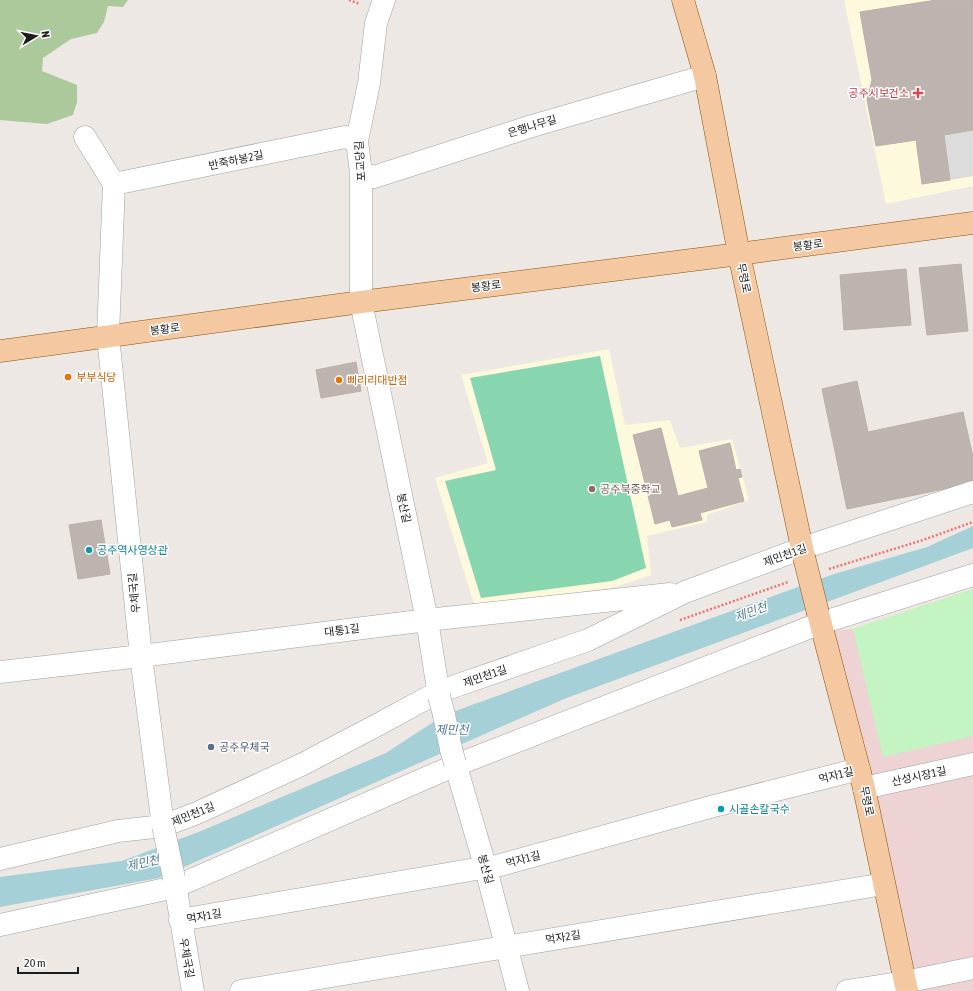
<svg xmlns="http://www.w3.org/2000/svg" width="973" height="991" font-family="'Asap Condensed','Noto Sans KR',sans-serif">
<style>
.commercial{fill:#edd3d4}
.education{fill:#fcf9dc}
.forest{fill:#acc99b}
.park{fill:#c3f4c2}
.pitch{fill:#87d6b0}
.parking{fill:#dcdcdc}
.water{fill:#a6d0d7}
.building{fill:#bdb4b0;stroke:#bdaea6}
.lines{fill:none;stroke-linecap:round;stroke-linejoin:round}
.minor-casing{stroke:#a0a0a0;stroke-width:23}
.major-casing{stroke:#88540c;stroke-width:23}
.path{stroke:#ee7473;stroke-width:2.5;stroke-dasharray:2 2;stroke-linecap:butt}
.minor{stroke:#fff;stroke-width:22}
.major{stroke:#f4c8a1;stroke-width:22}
.minor-bridge-casing{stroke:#a0a0a0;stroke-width:23;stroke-linecap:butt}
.major-bridge-casing{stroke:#88540c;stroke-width:23;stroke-linecap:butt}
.minor-bridge{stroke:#fff;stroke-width:22}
.major-bridge{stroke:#f4c8a1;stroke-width:22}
.health-dot{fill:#e0444e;stroke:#fff;stroke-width:1.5}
.food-dot{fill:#e8710a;stroke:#fff;stroke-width:1.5}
.education-dot{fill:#8d6e63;stroke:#fff;stroke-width:1.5}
.culture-dot{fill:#0f9aa8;stroke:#fff;stroke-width:1.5}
.service-dot{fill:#5c6f8a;stroke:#fff;stroke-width:1.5}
.labels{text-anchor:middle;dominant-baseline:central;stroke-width:3;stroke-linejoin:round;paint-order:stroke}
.health-label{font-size:11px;fill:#be3a42;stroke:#fff;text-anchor:end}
.street-label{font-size:11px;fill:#1c1c1c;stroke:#fff}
.food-label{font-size:11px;fill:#c56008;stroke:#fff;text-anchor:start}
.education-label{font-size:11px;fill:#785e54;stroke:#fff;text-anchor:start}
.culture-label{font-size:11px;fill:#0d838f;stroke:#fff;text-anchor:start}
.service-label{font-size:11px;fill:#4e5e75;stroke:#fff;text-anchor:start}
.water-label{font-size:12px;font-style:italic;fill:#4b7794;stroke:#fff}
</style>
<rect width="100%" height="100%" fill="#ede8e3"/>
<!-- commercial -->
<path class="commercial" d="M 973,589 L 973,991 L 907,991 L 823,632 L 853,629 Z"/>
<!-- education -->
<path class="education" d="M 844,0 L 973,0 L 973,186 L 886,204 Z
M 609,349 L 625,425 L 670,420 L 680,448 L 732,439 L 749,500 L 707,515 L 707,522 L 647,536 L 651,575 L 615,587 L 475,607 L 435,478 L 488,463 L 461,375 Z"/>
<!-- forest -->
<path class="forest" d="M 0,0 L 128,0 L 123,7 L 108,6 L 104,22 L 97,33 L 71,39 L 43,58 L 42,71 L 77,85 L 77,102 L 73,115 L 47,124 L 0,120 Z"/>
<!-- park -->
<path class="park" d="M 973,589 L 973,736 L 883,757 L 853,629 Z"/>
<!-- pitch -->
<path class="pitch" d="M 600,356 L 646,568 L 612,581 L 481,598 L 445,481 L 496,470 L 470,378 Z"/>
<!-- parking -->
<path class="parking" d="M 973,130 L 973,176 L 950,180 L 944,135 Z"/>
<!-- water -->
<path class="water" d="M 973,526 L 973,548 L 564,699 L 159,878 L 0,907 L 0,877 L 122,861 L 201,831 L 386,753 L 444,715 L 834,574 L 927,547 Z"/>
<!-- building -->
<path class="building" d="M 936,0 L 973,0 L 973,130 L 944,135 L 950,180 L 922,184 L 916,140 L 876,146 L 867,100 L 872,80 L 860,12 Z
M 961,264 L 968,331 L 927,335 L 919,268 Z
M 906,269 L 911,325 L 844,330 L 840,275 Z
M 356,362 L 361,391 L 321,398 L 316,370 Z
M 857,381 L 868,432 L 963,412 L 973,457 L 973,483 L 847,509 L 822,389 Z
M 661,428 L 678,496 L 708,488 L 699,451 L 730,443 L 736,470 L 740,469 L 742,477 L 738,478 L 744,501 L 700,513 L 702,520 L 672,527 L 670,520 L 655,524 L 633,435 Z
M 101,520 L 110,574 L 78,579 L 69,525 Z"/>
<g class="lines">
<!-- minor casing -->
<g class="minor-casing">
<path id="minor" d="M 384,0 L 376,23 L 369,83 L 357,141 L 361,173 L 361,302 L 427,620 L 439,696
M 85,137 L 114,184 L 108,336 L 141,656 L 163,826
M 361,173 L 374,177 L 532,126 L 705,76
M 114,184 L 345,137 L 357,141
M 0,672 L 141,656 L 427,620 L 670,594
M 444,715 L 451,749
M 455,763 L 486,869 L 518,991
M 864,788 L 973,764
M 0,859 L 118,831 L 163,826 L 197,813 L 301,765 L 381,723 L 438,692 L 588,640 L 685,592 L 803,548 L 973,492
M 174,878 L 193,991
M 180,920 L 476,869 L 486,869 L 714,806 L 859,769
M 0,925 L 175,887 L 456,765 L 821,623 L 973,575
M 241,991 L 884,884
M 847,991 L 905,982 L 973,968"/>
</g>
<!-- major casing -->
<g class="major-casing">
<path id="major" d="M 683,0 L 705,76 L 739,254 L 804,557
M 0,351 L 361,302 L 739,254 L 973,223
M 818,613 L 864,788 L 907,991"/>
</g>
<!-- path -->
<path class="path" d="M 349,0 L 360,4
M 829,569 L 923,540 L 973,522
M 680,620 L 788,582"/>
<!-- minor -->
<use href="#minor" class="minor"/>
<!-- major -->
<use href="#major" class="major"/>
<!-- minor-bridge casing -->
<g class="minor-bridge-casing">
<path id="minor-bridge" d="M 439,696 L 444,715
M 451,749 L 455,763
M 163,826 L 174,878"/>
</g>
<!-- major-bridge casing -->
<g class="major-bridge-casing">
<path id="major-bridge" d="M 804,557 L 818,613"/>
</g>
<!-- minor-bridge -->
<use href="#minor-bridge" class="minor-bridge"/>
<!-- major-bridge -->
<use href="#major-bridge" class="major-bridge"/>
</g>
<!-- markers -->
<path class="health-dot" d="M916 87h4v4h4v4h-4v4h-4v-4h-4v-4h4z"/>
<g class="food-dot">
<circle cx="68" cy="377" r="4"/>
<circle cx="339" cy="380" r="4"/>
</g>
<circle class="education-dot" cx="592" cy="489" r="4"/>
<g class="culture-dot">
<circle cx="89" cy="550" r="4"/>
<circle cx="721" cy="809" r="4"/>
</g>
<circle class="service-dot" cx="211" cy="747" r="4"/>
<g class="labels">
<!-- health labels -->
<g class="health-label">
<text x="909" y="93">공주시보건소</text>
</g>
<!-- street labels -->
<g class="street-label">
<text transform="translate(532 126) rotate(-17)">은행나무길</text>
<text transform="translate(236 160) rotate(-12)">반죽하봉2길</text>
<text transform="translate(360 161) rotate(-94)">포교당길</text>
<text transform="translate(808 245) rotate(-8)">봉황로</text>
<text transform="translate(744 278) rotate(78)">무령로</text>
<text transform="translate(486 286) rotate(-7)">봉황로</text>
<text transform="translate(165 329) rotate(-8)">봉황로</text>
<text transform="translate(404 508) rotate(78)">봉산길</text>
<text transform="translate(785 555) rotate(-20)">제민천1길</text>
<text transform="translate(134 593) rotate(-96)">우체국길</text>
<text transform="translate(342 630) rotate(-7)">대통1길</text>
<text transform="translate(485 676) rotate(-19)">제민천1길</text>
<text transform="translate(836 775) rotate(-14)">먹자1길</text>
<text transform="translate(919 776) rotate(-12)">산성시장1길</text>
<text transform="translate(867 801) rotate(78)">무령로</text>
<text transform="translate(193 814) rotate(-22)">제민천1길</text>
<text transform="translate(523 859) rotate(-15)">먹자1길</text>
<text transform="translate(486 869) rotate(74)">봉산길</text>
<text transform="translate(204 916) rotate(-10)">먹자1길</text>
<text transform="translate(563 937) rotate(-9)">먹자2길</text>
<text transform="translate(187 958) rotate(80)">우체국길</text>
</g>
<!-- food labels -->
<g class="food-label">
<text x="76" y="377">부부식당</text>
<text x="347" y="380">삐리리대반점</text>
</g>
<!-- education labels -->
<g class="education-label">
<text x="600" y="489">공주북중학교</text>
</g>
<!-- culture labels -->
<g class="culture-label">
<text x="97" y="550">공주역사영상관</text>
<text x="729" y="809">시골손칼국수</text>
</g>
<!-- service labels -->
<g class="service-label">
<text x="219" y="747">공주우체국</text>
</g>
<!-- water labels -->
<g class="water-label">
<text transform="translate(751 612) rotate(-20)">제민천</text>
<text x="452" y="730">제민천</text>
<text transform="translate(143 863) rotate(-13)">제민천</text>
</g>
</g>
<!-- north arrow -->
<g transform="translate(36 36) rotate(80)" stroke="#ffffff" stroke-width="3" paint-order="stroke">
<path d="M0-3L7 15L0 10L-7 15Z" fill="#1c1c1c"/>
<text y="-6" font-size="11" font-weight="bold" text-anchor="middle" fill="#1c1c1c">N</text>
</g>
<!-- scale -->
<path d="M18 967v6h60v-6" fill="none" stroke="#1c1c1c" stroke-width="2"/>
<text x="24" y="967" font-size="12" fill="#1c1c1c" stroke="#ffffff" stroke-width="3" paint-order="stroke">20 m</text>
</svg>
